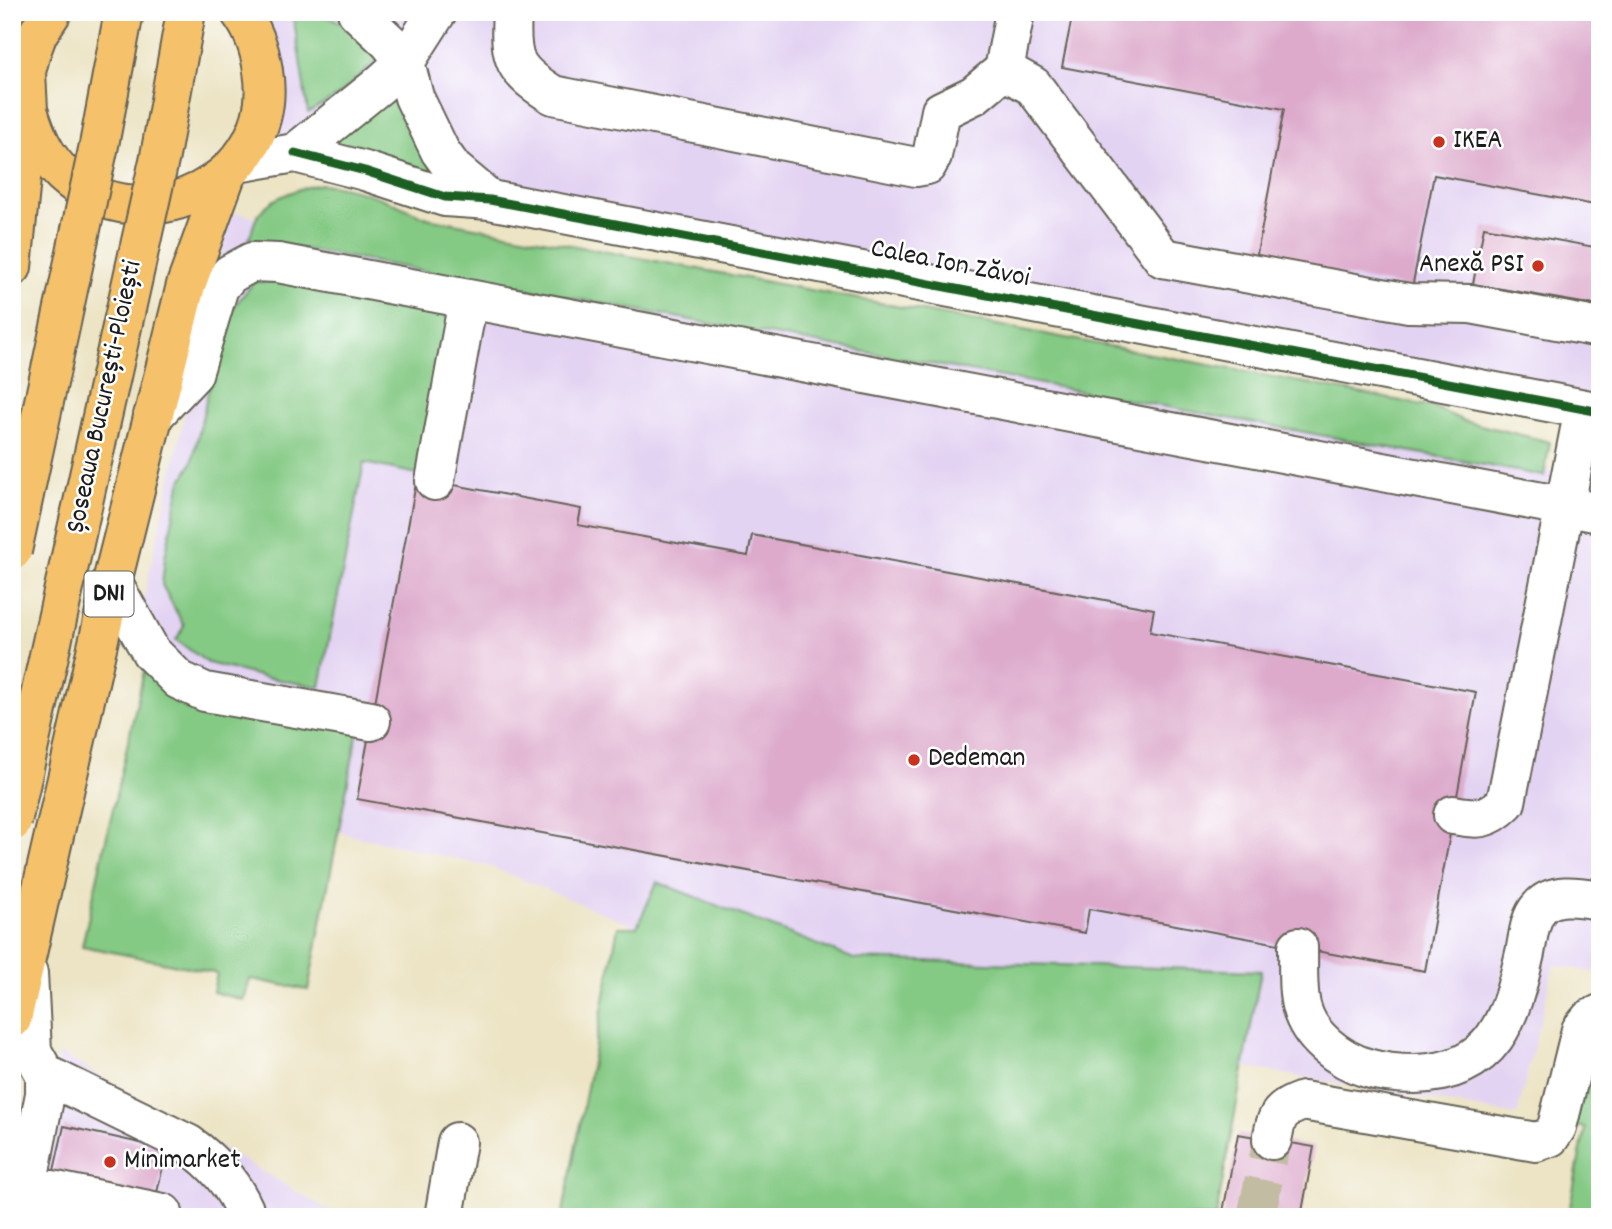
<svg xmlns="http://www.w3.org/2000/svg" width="1612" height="1229" font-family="Dekko,sans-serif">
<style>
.built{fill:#e3d3f2}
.green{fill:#84c984;stroke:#507250;stroke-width:2}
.building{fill:#dac}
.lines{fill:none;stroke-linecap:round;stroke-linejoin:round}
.minor-tunnel{stroke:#c2bca3;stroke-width:38;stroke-dasharray:38 19;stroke-linecap:butt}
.minor-casing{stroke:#656257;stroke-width:42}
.highway-casing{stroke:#656257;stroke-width:42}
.minor{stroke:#fff;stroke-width:38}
.highway{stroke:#f5c16b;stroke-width:38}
.highway-bridge-casing{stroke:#656257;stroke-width:42;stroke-linecap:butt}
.highway-bridge{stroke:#f5c16b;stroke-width:38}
.cycleway-casing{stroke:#fff;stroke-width:13}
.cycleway{stroke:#1b5e20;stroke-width:9}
.poi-dot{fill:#c8321e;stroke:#fff;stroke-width:2.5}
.labels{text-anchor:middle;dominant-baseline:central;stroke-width:5;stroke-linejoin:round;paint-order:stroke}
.shield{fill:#fff;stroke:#606060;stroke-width:2}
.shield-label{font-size:26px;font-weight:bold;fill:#1c1c1c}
.poi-label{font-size:28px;fill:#1c1c1c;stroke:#fff;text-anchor:start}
.street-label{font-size:28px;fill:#1c1c1c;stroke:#fff}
</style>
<rect width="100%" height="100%" fill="#fff"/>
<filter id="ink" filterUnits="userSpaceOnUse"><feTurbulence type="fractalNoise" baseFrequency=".0143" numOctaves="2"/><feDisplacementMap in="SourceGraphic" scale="14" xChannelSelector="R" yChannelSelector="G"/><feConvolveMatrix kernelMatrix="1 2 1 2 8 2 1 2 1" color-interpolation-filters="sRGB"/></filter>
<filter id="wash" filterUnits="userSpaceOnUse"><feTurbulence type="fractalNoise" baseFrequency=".00686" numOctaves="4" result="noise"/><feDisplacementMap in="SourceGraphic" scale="28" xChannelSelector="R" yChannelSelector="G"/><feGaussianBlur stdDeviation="1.57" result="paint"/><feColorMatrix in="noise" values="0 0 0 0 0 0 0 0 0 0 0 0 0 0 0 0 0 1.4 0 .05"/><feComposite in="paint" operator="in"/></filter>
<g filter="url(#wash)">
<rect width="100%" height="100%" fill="#ece4c5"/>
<!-- built -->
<path class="built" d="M 246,12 L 1600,12 L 1600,412 L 252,141 Z
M 230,212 L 1600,481 L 1600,973 L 1554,965 L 1517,1115 L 1244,1067 L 1261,971 L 854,959 L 657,882 L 637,927 L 489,866 L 337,832 L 362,709 L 205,677 L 164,647 L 143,602 Z
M 60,1053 L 340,1217 L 20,1217 L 42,1115 Z"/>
<!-- green -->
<path class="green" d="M 299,12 C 334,12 356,29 377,54 L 376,61 L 339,95 L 308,113 L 293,14 Z
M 392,87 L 439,170 L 435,180 L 327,142 Z
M 320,184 C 359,187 392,202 427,218 L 1433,407 L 1464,421 L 1550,442 L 1544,476 L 249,239 C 252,232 253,224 257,217 C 267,198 300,188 320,184 Z
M 283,281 L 456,314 L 423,475 L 364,463 L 320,687 L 263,677 L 208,663 L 176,640 L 184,626 L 162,585 L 165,557 L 180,484 L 192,463 L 220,339 L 235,305 L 254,282 Z
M 144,671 L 358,730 L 308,990 L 250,979 L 244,1000 L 213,992 L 217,973 L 82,946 Z
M 657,882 L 854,959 L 1261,971 L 1216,1217 L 562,1217 L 618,927 L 637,927 Z
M 1600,1037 L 1600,1217 L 1568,1217 L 1585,1128 L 1575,1126 L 1592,1042 Z"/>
<g id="blocks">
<!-- building -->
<path class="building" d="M 1073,12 L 1600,12 L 1600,206 L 1434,175 L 1412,288 L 1256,259 L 1284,109 L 1062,67 Z
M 1484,227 L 1600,248 L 1600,306 L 1473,284 Z
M 417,478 L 581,509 L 578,525 L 748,556 L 752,535 L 1154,609 L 1150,632 L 1476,692 L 1425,971 L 1089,909 L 1085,933 L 357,799 Z
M 64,1126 L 167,1149 L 156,1197 L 130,1217 L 34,1217 L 53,1175 Z
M 1238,1134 L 1314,1147 L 1301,1217 L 1222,1217 Z"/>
</g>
</g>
<g filter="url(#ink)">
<use href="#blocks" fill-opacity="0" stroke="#656257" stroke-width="2"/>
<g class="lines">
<!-- minor-tunnel -->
<path class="minor-tunnel" d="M 1256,1217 L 1272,1140"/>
<!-- minor casing -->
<g class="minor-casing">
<path id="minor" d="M 357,12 L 389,42 L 405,62 L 414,97 L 440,151 L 453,169 L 490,200
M 512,12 C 509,60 513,70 553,95 L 916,167 L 927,165 L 932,156 L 941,111 L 974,95 L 1004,70 L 1015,12
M 1004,70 L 1033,86 L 1163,258 L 1409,303 L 1471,304 L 1600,328
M 295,153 L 365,171 L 445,197 L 490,200 L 1600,412
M 237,163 L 295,153 L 377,87 L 405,62 L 437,12
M 153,416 L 193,374 L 219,287 L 230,274 L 252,262 L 278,263 L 1600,513
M 435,481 L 468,300
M 112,582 L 151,652 L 179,680 L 205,692 L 371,721
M 1453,815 C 1478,819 1487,821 1506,802 L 1584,409
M 1298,947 C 1299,988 1293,1016 1326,1045 C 1352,1068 1381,1074 1415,1074 C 1495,1072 1510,1019 1525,953 C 1528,939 1529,919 1539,908 C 1553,891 1581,897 1600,900
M 45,1074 L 188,1144 C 215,1163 235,1185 247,1217
M 1272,1140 C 1277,1115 1278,1110 1303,1101 L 1536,1142 L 1550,1137 L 1557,1127 L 1581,1030 L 1590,1019 L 1600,1014
M 28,1185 L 163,1213 L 162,1217
M 21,1217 L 45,1094 L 45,1074 L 32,1051 L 28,973
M 444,1217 L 457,1142"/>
</g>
<!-- highway casing -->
<g class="highway-casing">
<path id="highway" d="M 28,110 C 35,134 44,156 63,174 C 143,248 281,180 263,71 C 260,49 253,29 240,12
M 12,267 L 28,110 L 26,72 L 31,52 L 38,33 L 52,12
M 12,1019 L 112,582 L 186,285 L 226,175"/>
</g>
<!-- minor -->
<use href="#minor" class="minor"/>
<!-- highway -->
<use href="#highway" class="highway"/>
<!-- highway-bridge casing -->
<g class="highway-bridge-casing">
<path id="highway-bridge" d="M 12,551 L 99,145 L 124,12
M 12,822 L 160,156 L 186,12"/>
</g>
<!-- highway-bridge -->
<use href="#highway-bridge" class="highway-bridge"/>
<!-- cycleway casing -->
<g class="cycleway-casing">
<path id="cycleway" d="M 295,153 L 365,171 L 445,197 L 490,200 L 1600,412"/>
</g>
<!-- cycleway -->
<use href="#cycleway" class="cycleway"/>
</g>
</g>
<!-- markers -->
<g class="poi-dot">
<circle cx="1439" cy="142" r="7"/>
<circle cx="1538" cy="266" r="7"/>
<circle cx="914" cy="760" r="7"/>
<circle cx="110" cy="1162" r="7"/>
</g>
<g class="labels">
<!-- shield labels -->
<rect class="shield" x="84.5" y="571.5" width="49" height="45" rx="5"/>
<g class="shield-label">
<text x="109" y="594">DN1</text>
</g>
<!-- poi labels -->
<g class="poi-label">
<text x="1453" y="142">IKEA</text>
<text x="1524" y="266" text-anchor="end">Anexă PSI</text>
<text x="928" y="760">Dedeman</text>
<text x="124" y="1162">Minimarket</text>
</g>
<!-- street labels -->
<g class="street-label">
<text transform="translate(950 265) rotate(11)">Calea Ion Zăvoi</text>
<text transform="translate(106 397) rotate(-78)">Șoseaua București-Ploiești</text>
</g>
</g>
<!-- margin -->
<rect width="1612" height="1229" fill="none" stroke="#fff" stroke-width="42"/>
</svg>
